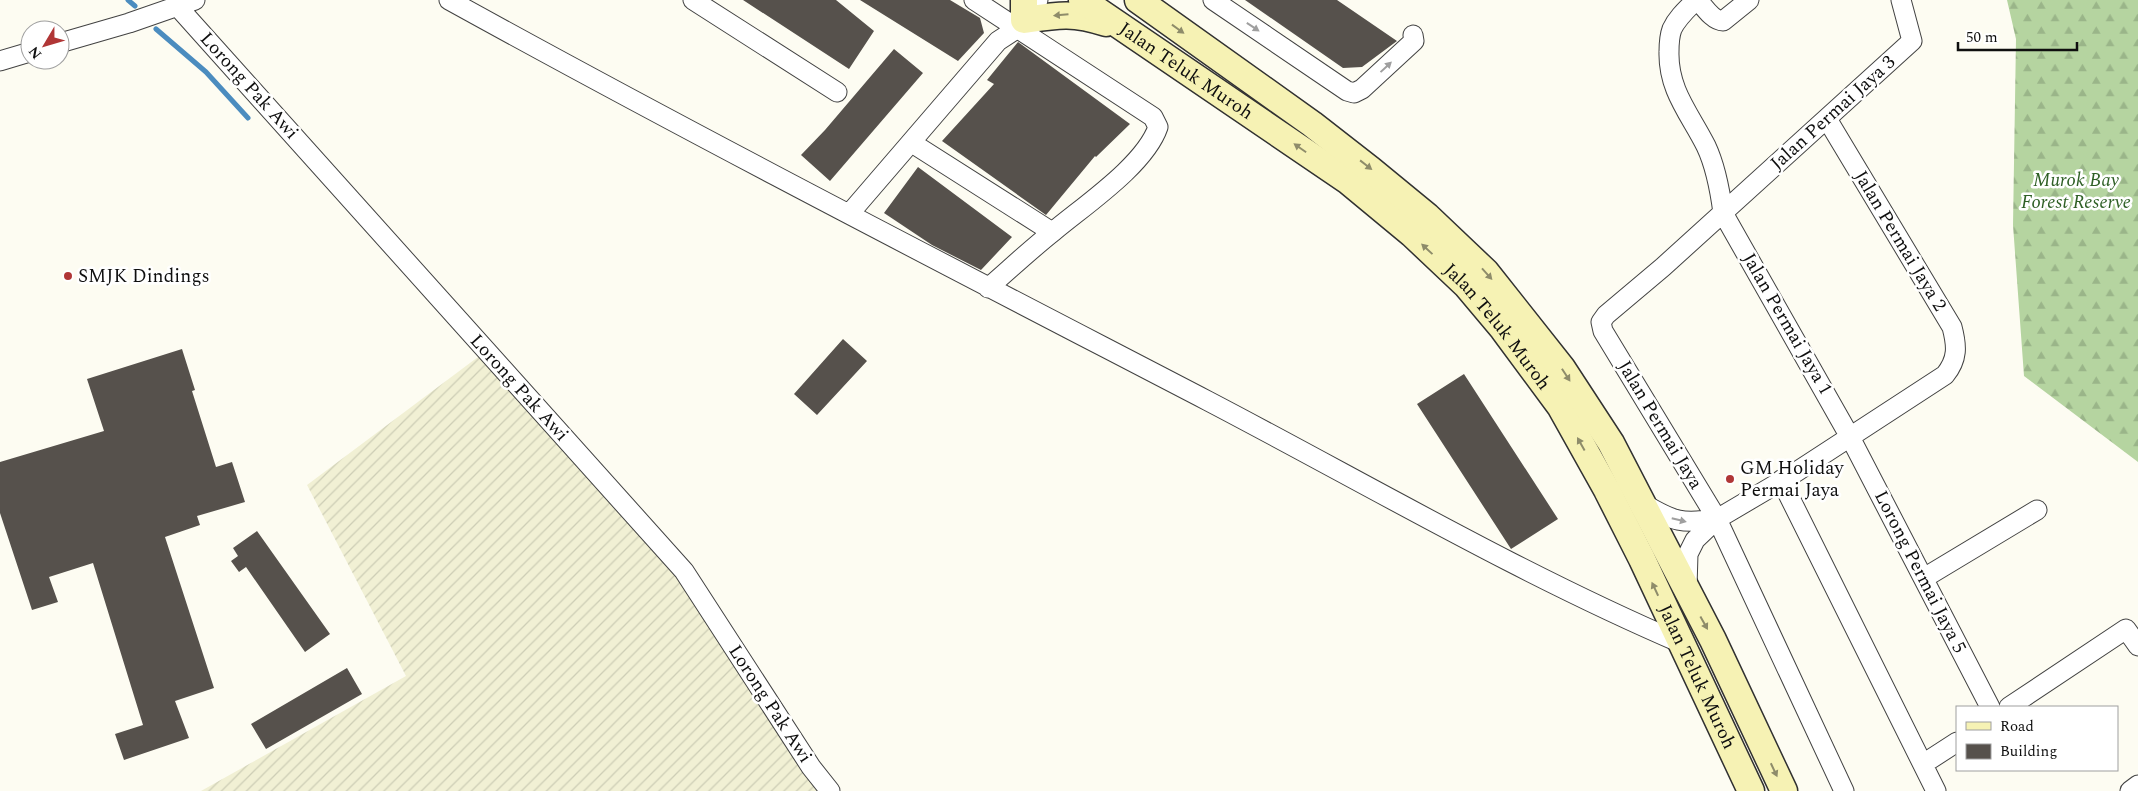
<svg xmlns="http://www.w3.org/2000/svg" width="2138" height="791" font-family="Spectral,serif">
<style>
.farmland{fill:url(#farmland-furrows)}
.forest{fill:url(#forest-firs)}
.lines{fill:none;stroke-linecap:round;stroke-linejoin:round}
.stream{stroke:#4b8cbf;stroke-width:5}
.building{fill:#56514c}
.minor-casing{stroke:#424242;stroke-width:21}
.secondary-casing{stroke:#313131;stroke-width:29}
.minor{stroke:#fff;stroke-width:19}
.secondary{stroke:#f6f2b4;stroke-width:26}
.oneway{fill:#8e8c6a}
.oneway2{fill:#9f9f9f}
.poi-dot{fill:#b03636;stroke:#fff;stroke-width:2}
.labels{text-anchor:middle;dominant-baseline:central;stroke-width:5;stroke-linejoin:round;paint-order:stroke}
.street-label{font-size:19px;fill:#0f0f0f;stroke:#fff}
.park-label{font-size:19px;font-style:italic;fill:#2f6026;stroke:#fff}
.poi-label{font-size:19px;fill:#0f0f0f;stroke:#fff;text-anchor:start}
</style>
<defs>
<pattern id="farmland-furrows" width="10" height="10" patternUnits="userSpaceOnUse" patternTransform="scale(1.25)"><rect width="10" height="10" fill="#f1f0d4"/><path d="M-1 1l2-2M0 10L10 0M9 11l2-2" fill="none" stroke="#cdcdb5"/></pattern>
<pattern id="forest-firs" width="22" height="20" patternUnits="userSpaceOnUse" patternTransform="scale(1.25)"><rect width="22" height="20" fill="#b5d4a0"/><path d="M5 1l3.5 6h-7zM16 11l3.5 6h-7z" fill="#9ab589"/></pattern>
</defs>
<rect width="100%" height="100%" fill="#fdfcf2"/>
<!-- farmland -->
<path class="farmland" d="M 486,351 L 684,571 L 830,791 L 201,791 L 406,676 L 307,485 Z"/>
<!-- forest -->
<path class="forest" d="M 2007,0 L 2138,0 L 2138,462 L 2024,376 L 2013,225 L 2016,39 Z"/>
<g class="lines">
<!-- stream -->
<path class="stream" d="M 128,0 L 135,6
M 156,29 L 206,72 L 248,118"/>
</g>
<!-- building -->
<path class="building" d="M 743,0 L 836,0 L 874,31 L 849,69 Z
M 860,0 L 950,0 L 980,18 L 984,33 L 958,61 Z
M 1245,0 L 1337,0 L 1397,41 L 1362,67 L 1343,68 Z
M 1018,42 L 1130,124 L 1096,157 L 1095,156 L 1046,215 L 942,141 L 994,84 L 987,80 Z
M 894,49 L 923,73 L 830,181 L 801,155 L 825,130 Z
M 918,167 L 1012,237 L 981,270 L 932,245 L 884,213 Z
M 843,339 L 867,361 L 817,415 L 794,394 Z
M 182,349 L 195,390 L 192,391 L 216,467 L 232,462 L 245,502 L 197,516 L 200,525 L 165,537 L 214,688 L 175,701 L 189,738 L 124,760 L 115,734 L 143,725 L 93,563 L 49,577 L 58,602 L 32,610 L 0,513 L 0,462 L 104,431 L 87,379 Z
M 1464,374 L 1558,519 L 1511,549 L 1417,404 Z
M 257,531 L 330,634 L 305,652 L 246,567 L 239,572 L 231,561 L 238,556 L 233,548 Z
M 347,668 L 362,694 L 266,749 L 251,724 Z"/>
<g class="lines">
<!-- minor casing -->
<g class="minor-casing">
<path id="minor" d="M 449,0 C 699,138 954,269 1208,401 C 1365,483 1518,573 1681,643
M 693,0 L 837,92
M 974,0 L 1153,117 L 1158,127 C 1145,165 1085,205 1054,231 C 1031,249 1010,269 988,288
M 1213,0 L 1347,91 L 1354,93 L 1362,89 L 1414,41 L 1413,35
M 1696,0 C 1687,9 1677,18 1672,29 C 1669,37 1669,44 1669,52 C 1668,90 1690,114 1706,146 C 1716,167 1720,190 1723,213 L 1850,437 L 1990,707
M 1698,0 C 1704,7 1713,21 1723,21 L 1749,0
M 178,7 L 684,571 L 811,767 L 830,791
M 60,43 L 129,23 L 195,0
M 0,61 L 30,52
M 912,143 L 1052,232
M 850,213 L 998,41 L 1018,28 L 1038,0
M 1781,480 L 1936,791
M 1644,504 C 1674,522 1682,524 1717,519
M 1924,578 L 2037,510
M 1687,588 L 1688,554 L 1695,540 L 1717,519 L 1790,476 L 1945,375 C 1958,359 1957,346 1952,327 L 1827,119
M 2009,707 L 2126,629 L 2138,646
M 1923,764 L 1957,742
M 1844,791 L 1717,519 L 1603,331 L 1601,322 L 1606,315 L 1663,267 L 1912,41 L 1901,0
M 2130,791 L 2138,785"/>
</g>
<!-- secondary casing -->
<g class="secondary-casing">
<g id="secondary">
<path d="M 1024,0 L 1024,20 C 1058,15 1072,12 1106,23"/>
<path id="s1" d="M 1082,0 L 1348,181 L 1412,234 L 1466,285 L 1503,329 L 1560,406 L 1607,490 L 1642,559 L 1751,791"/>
<path d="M 1138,0 L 1312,124 L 1371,170 L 1427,216 L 1486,272 L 1562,368 L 1611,443 L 1713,640 L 1784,791"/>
</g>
</g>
<!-- minor -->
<use href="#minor" class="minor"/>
<!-- secondary -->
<use href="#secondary" class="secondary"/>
</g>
<!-- one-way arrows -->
<defs><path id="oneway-solid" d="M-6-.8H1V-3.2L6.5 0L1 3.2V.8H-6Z" transform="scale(1.25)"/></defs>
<g class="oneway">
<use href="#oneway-solid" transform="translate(1061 15) rotate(175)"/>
<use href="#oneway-solid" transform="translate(1178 29) rotate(36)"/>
<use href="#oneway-solid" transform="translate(1300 148) rotate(-145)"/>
<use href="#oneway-solid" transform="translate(1366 165) rotate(38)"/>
<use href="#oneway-solid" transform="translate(1427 249) rotate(-137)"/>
<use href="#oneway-solid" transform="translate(1487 274) rotate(48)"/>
<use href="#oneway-solid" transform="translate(1566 375) rotate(57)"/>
<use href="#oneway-solid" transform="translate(1581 444) rotate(-119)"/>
<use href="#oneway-solid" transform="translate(1655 589) rotate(-115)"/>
<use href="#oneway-solid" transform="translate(1704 623) rotate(61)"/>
<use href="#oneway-solid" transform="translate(1774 770) rotate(65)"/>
</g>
<g class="oneway2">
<use href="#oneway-solid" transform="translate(1253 27) rotate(34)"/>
<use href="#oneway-solid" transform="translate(1386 67) rotate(-43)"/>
<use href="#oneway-solid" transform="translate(1679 520) rotate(14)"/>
</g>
<!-- markers -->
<g class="poi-dot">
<circle cx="68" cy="276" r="5"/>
<circle cx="1730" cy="479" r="5"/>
</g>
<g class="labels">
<!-- street labels -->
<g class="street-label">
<text stroke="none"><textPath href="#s1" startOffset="126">Jalan Teluk Muroh</textPath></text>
<text transform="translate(249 86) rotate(48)">Lorong Pak Awi</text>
<text transform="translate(1833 113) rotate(-42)">Jalan Permai Jaya 3</text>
<text transform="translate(1900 241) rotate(59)">Jalan Permai Jaya 2</text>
<text transform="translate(1787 324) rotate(60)">Jalan Permai Jaya 1</text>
<text stroke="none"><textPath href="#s1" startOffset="531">Jalan Teluk Muroh</textPath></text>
<text transform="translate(519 388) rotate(48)">Lorong Pak Awi</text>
<text transform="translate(1660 425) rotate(59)">Jalan Permai Jaya</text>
<text transform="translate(1920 572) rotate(63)">Lorong Permai Jaya 5</text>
<text stroke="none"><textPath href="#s1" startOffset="936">Jalan Teluk Muroh</textPath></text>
<text transform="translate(770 704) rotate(57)">Lorong Pak Awi</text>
</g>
<!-- park labels -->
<g class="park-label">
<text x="2076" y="180">Murok Bay<tspan x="2076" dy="22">Forest Reserve</tspan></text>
</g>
<!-- poi labels -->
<g class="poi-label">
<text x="78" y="276">SMJK Dindings</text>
<text x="1740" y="468">GM Holiday<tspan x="1740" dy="22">Permai Jaya</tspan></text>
</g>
</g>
<!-- legend -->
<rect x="1956" y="706" width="162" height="65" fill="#ffffff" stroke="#9f9f9f"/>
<rect x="1966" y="722" width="25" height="8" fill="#f6f2b4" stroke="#9f9f9f"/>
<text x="2000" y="731" font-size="15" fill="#0f0f0f">Road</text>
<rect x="1966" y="744" width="25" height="15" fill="#56514c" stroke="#9f9f9f"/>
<text x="2000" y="756" font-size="15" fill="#0f0f0f">Building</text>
<!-- north arrow -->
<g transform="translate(45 45) rotate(232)"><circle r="24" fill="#ffffff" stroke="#9f9f9f"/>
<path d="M0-4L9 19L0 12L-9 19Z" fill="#b03636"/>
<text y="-8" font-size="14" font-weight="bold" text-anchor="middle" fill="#0f0f0f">N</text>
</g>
<!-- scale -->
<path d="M1958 42v8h119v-8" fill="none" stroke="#0f0f0f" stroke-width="2.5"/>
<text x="1966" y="42" font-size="15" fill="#0f0f0f" stroke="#ffffff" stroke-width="4" paint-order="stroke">50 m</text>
</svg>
